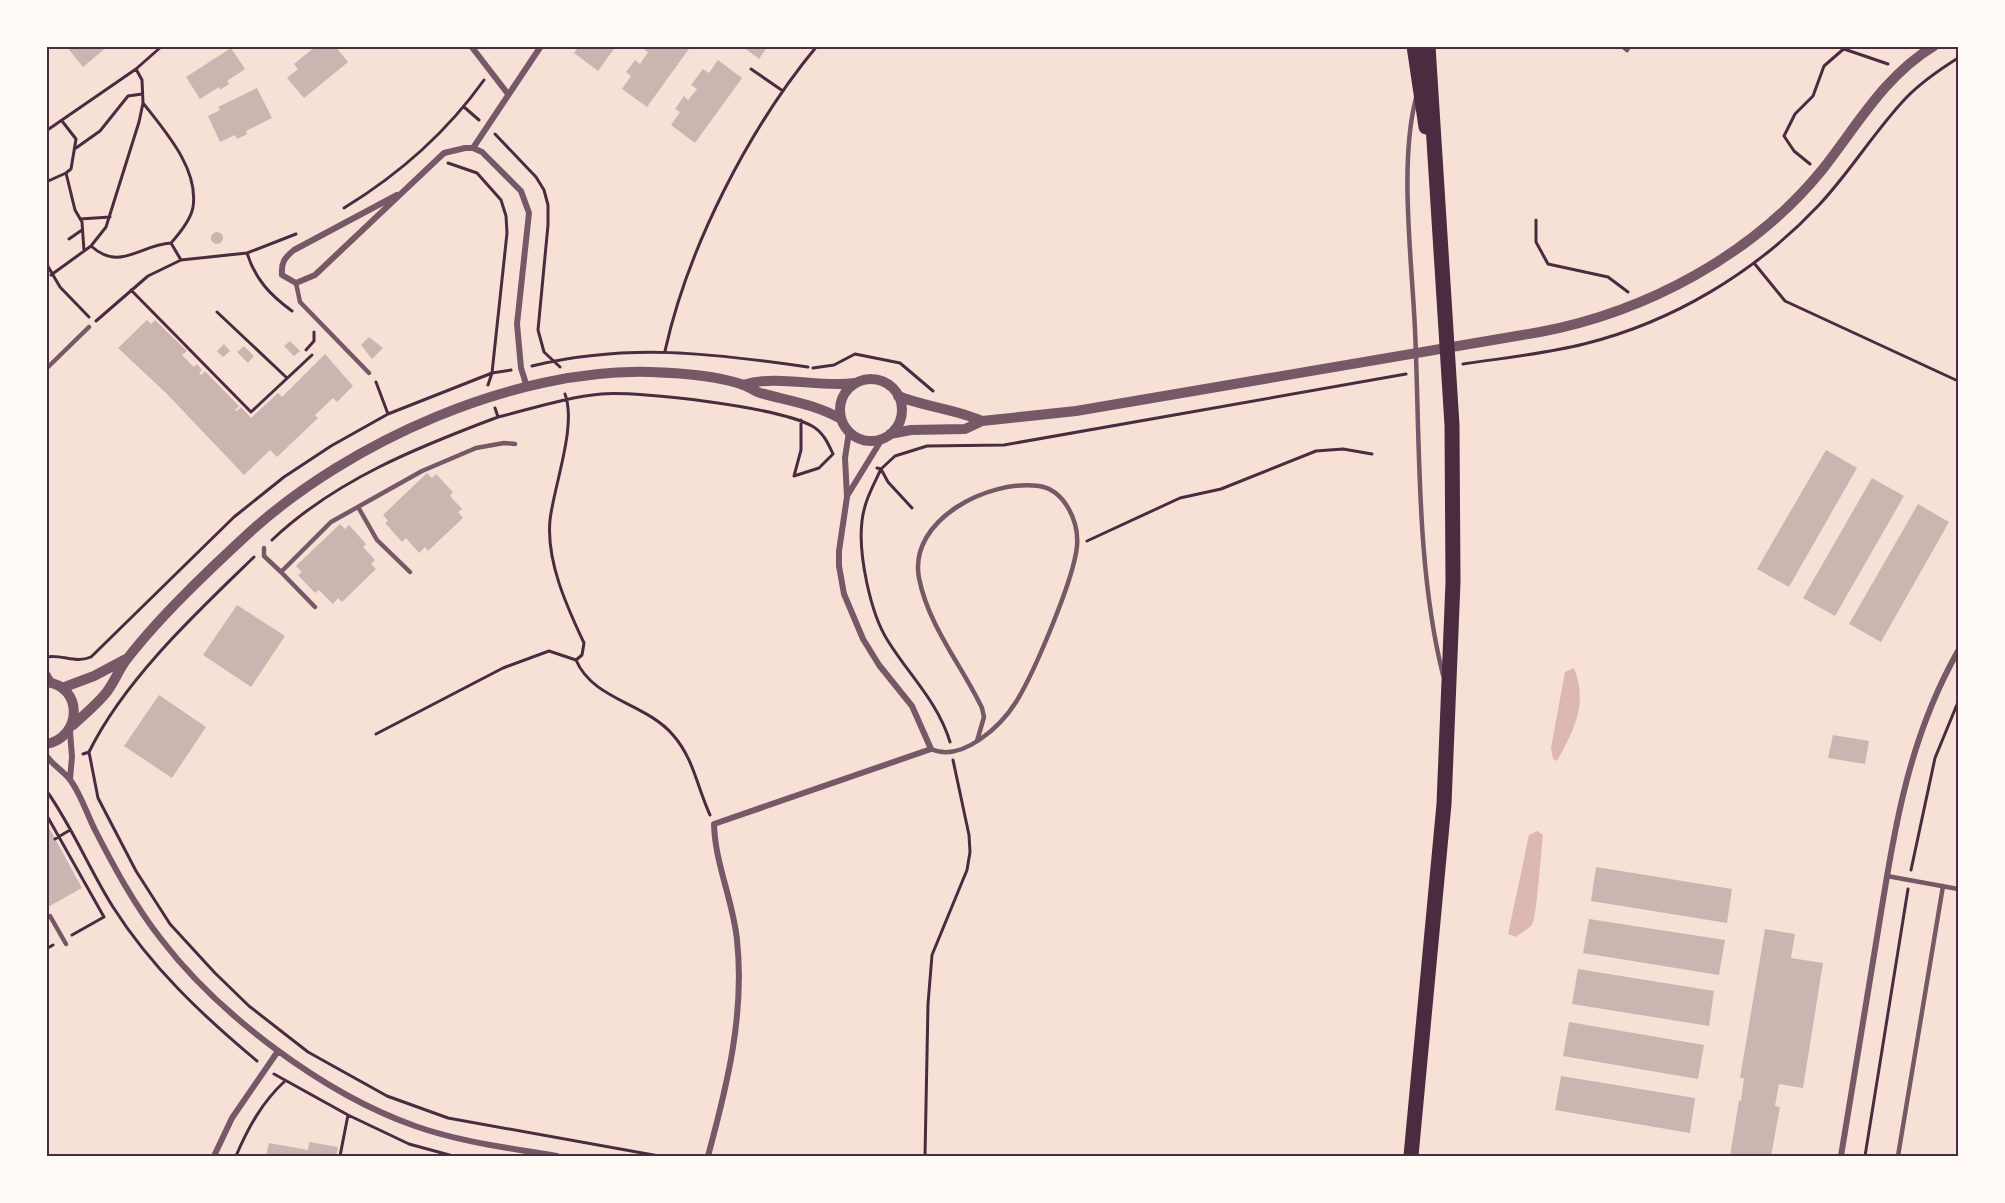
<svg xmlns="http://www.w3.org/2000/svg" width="2005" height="1203" font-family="Figtree,sans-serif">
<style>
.water{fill:#dcb8b0}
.building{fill:#ccb4b1}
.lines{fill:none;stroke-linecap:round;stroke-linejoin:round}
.path{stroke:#4a2c40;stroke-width:3}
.service{stroke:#755966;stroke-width:4.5}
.minor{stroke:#755966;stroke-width:6}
.tertiary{stroke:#755966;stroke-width:10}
.trunk{stroke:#4a2c40;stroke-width:15}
.neatline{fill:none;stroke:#4a2c40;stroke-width:2}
</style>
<rect width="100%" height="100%" fill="#f7e1d7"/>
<!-- water -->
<path class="water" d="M 1574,668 C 1588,704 1575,728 1557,761 L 1553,759 L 1551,748 L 1565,672 Z
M 1537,831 L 1543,835 C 1541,849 1537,918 1532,925 C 1528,929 1521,933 1516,937 L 1508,934 L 1529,835 Z"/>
<!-- building -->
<path class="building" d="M 66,46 L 108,46 L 83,67 Z
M 316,46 L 335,46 L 348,62 L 304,98 L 287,78 L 298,69 L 294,64 Z
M 579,46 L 616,46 L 598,71 L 574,53 Z
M 645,46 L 691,46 L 647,107 L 622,89 L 631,76 L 626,72 L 635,60 L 640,64 L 648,52 L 643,49 Z
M 742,46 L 768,46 L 759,59 Z
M 231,48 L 245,69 L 227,81 L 229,84 L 220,90 L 219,87 L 200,99 L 186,77 Z
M 718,60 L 742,78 L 695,143 L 671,125 L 680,112 L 675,109 L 684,96 L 688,100 L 697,89 L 691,85 L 703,69 L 709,73 Z
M 257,88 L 272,118 L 246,131 L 247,134 L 237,139 L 235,135 L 220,142 L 208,116 L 220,110 L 218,107 Z
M211 238a6 6 0 1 1 12 0a6 6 0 1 1-12 0Z
M 147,320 L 151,324 L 155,320 L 187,351 L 182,355 L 194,367 L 197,364 L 202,370 L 199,373 L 201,375 L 205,371 L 239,406 L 235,410 L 237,411 L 241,407 L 251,418 L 278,393 L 282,397 L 325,354 L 353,386 L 337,402 L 333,398 L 315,415 L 318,418 L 277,457 L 270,450 L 244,475 L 166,393 L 118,348 Z
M 369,337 L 383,348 L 372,359 L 361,345 Z
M 290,341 L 300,351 L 294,356 L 284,346 Z
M 224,344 L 230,351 L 223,357 L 217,351 Z
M 244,346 L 254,356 L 248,363 L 237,352 Z
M 1826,450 L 1857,468 L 1789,587 L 1757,569 Z
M 427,473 L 432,478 L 436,474 L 453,492 L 450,496 L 462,509 L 458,512 L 463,518 L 428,551 L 425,547 L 419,553 L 406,538 L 402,542 L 385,523 L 388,521 L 383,515 Z
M 1872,478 L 1904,496 L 1835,616 L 1803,598 Z
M 1918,504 L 1949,522 L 1881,642 L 1849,624 Z
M 340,524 L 345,529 L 349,525 L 366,544 L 363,547 L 375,560 L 371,564 L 376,569 L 342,602 L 338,598 L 333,604 L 319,590 L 315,593 L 298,575 L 302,572 L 296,566 Z
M 237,605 L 285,636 L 251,687 L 203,655 Z
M 159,695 L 206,727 L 172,778 L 124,746 Z
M 1833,735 L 1869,741 L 1865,764 L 1828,758 Z
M 46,822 L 82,888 L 46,908 Z
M 1596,867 L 1732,889 L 1727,923 L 1591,901 Z
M 1589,919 L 1725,940 L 1719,975 L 1583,953 Z
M 1765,929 L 1795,934 L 1791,958 L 1823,963 L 1803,1088 L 1779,1084 L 1775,1106 L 1780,1107 L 1771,1156 L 1730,1156 L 1739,1100 L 1741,1101 L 1744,1078 L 1740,1078 Z
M 1578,969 L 1714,991 L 1709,1026 L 1572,1004 Z
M 1569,1022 L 1704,1045 L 1698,1079 L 1563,1056 Z
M 1561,1076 L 1695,1098 L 1690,1133 L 1555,1110 Z
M 309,1142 L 338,1147 L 336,1156 L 266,1156 L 269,1143 L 308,1150 Z"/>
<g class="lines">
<!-- path -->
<path class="path" d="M 1844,49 L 1888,64
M 136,69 L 142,80 L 143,103 L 139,122 L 106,227 L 91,246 C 120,272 139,245 171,243
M 751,69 L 783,91
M 143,103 C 165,131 199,169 193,207 C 191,220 179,234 171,243 L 181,260
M 464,107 L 479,120
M 62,121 L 76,139 L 71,169 L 66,173 L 75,210 L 82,222 L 84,251
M 46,131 L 136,69 L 162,46
M 495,134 L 536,177 L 544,190 L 548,205 L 548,225 L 538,330 L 544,352 L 560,367
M 76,148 L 100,131 L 128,96 L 142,94
M 448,163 L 477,173 L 501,200 L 506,216 L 507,233 L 492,373 L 488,385
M 1810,164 L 1794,151 L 1784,136 L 1795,114 L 1813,96 L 1824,66 L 1847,46
M 46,182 L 66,173
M 344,208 C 398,175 447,132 484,80
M 80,219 L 110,217
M 1536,220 L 1536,242 L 1548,264 L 1608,277 L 1628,292
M 69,239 L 82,230
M 247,253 C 255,279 270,295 292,311
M 46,263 L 60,287 L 89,317
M 1754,263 L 1785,301 L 1958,381
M 51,275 L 91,246
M 131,290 L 251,412 L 312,355
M 217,312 L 287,378
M 96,321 L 148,276 L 181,260 L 247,253 L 296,234
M 306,350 L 314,341 L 314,332
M 665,351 C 688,247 749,128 817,46
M 1463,364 C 1503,358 1544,354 1584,344 C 1673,322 1756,272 1819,205 C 1850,172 1874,132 1905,99 C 1920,83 1939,70 1958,58
M 532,366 C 628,343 711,353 808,367
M 813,368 L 834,365 L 855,354 L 900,363 L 933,391
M 376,382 L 388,414
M 565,394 C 577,426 554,485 550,520 C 546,561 567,607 584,643 L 582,655 L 576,660
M 495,408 L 498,417 C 531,409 567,397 601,394 C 641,391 778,407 812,426 C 823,432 828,443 833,454
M 877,468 L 881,469 L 895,456 L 927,446 L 1004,445 L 1406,374
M 881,469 C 873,486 864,502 862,521 C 858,553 870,613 888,641 C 909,675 938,702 950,742
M 881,469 L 888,482 L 912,508
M 794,476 L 801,450 L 801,420
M 794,476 L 819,468 L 833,454
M 272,540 C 335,480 418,447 498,417
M 1087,541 L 1180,498 L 1221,489 L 1316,451 L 1343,449 L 1372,454
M 46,657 C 63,654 75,664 91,657 L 234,517 L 284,477 L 331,446 L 388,414 L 492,373 L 511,370
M 576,660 C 593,700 646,703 673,735 C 694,759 697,787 710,815
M 376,734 L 503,668 L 549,651 L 576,660
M 89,752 L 98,798 L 136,871 L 170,924 L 215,973 L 249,1006 L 308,1052 L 387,1096 L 448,1118 L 659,1156
M 83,754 L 89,752 C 124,680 197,612 254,557
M 46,790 C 72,826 89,869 113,907 C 151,967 202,1015 257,1061
M 46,814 L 104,917 L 72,935
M 55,839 L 70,830
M 1911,870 L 1935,758 L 1958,702
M 46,949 L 53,945
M 274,1074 L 348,1115 L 409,1144 L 453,1156
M 236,1156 C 248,1128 262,1102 285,1081
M 340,1156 L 348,1115
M 925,1156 L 928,1004 L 932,955 L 967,870 L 970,852 L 969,835 L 953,760
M 1865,1156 L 1908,889"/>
<!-- service -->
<path class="service" d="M 1622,46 L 1627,50 L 1629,46
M 1416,98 C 1399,163 1412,261 1415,330 C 1420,440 1416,568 1443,675
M 296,283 L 300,302 L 369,373
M 46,369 L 89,327
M 358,507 L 377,540 L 410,572
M 264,548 L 264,556 L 281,572 L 331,522 L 422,471 L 476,448 L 504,443 L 515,444
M 281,572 L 315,607
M 931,749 C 962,763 1001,726 1016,702 C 1034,673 1074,579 1077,546 C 1079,522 1065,490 1039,486 C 990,479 908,519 919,578 C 928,625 962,666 982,708 L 984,717 L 977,741
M 1887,876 L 1958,889
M 46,918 L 50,916 L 66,944
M 1898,1156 L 1943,886"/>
<!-- minor -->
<path class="minor" d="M 471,46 L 508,94
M 473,148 L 541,46
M 397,195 L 294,250 C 284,258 281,263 282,275 L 296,283 L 315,275 L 444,153 L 465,148 L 473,148 L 482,152 L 521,191 L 529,213 L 517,324 L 521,368 L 527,387
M 847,496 L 882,439
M 46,672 L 52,682
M 70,731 L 72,757 L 70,779
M 46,755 C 53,766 64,771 71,781 C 81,795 87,814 95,830 C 114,867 135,906 161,939 C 219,1015 324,1094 415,1126 C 460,1142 509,1148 557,1156
M 214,1156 L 232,1118 L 278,1051
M 708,1156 C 727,1086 745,1014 737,940 C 733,900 715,864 714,824 L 931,749 L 912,706 L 879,665 L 863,639 L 844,594 L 839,566 L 839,551 L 847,497 L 845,458 L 849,432
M 1841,1156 C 1853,1083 1865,1010 1877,937 C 1894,834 1906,743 1958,651"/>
<!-- tertiary -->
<path class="tertiary" d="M840 410a31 31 0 1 1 62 0a31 31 0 1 1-62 0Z
M 743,385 C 778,374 818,388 855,383
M 898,396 C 925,407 955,409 982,421
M 890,434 L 911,430 L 965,429 L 982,421 L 1076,411 L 1540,332 C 1646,312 1753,255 1822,170 C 1857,126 1884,76 1934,46
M 46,682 C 84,686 82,738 46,744
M 62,688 L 94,676 L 126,659
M 73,725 C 84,715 96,705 106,693 C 114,683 119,669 127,659 C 160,616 210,569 250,532 C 349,442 514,368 650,372 C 679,373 716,375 744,385 C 749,387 754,391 760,393 C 789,401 815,404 841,419"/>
<!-- trunk -->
<path class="trunk" d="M 1414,46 L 1426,127
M 1411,1156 L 1444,804 L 1453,582 L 1452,425 L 1428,46"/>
</g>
<!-- border -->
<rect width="2005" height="1203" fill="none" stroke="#fffaf5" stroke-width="96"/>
<rect x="48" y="48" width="1909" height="1107" class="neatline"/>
</svg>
